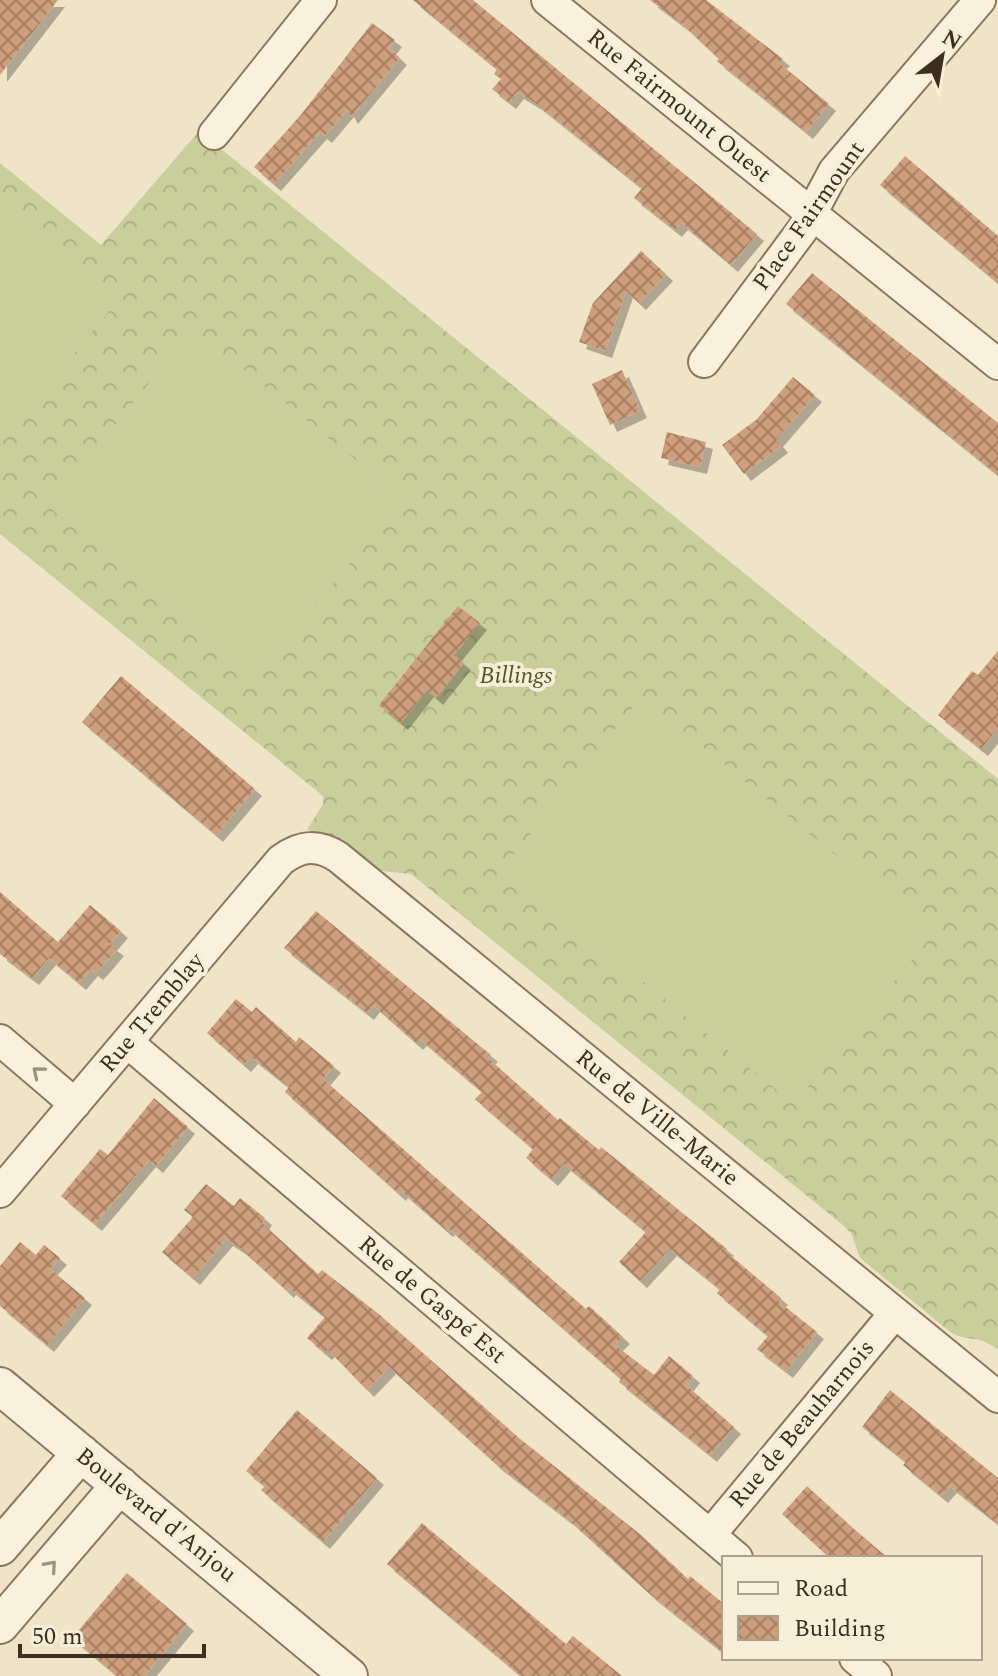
<svg xmlns="http://www.w3.org/2000/svg" width="998" height="1676" font-family="Spectral,serif">
<style>
.forest{fill:url(#forest-crowns)}
.pitch{fill:#c9cf9b}
.building{fill:url(#building-cross-hatch);filter:url(#shadow)}
.lines{fill:none;stroke-linecap:round;stroke-linejoin:round}
.minor-casing{stroke:#8d765c;stroke-width:34}
.tertiary-casing{stroke:#8d765c;stroke-width:40}
.minor{stroke:#faf1dc;stroke-width:30}
.tertiary{stroke:#faf1dc;stroke-width:36}
.oneway{stroke:#9c907e}
.labels{text-anchor:middle;dominant-baseline:central;stroke-width:8;stroke-linejoin:round;paint-order:stroke}
.street-label{font-size:24px;fill:#3d2e20;stroke:#f7eed8}
.park-label{font-size:24px;font-style:italic;fill:#4d5a26;stroke:#f7eed8}
</style>
<defs>
<pattern id="forest-crowns" width="20" height="18" patternUnits="userSpaceOnUse" patternTransform="scale(2)"><rect width="20" height="18" fill="#c9cf9b"/><path d="M2 6a3 3 0 1 1 6 0M12 15a3 3 0 1 1 6 0" fill="none" stroke="#aeb285"/></pattern>
<pattern id="building-cross-hatch" width="8" height="8" patternUnits="userSpaceOnUse" patternTransform="scale(2)"><rect width="8" height="8" fill="#cf9f7d"/><path d="M0 0l8 8M0 8l8-8" fill="none" stroke="#a98266"/></pattern>
<filter id="shadow"><feDropShadow dx="7" dy="7" stdDeviation="0" flood-color="#0004"/></filter>
</defs>
<rect width="100%" height="100%" fill="#f0e4c8"/>
<!-- forest -->
<path class="forest" d="M 199,131 L 998,779 L 998,1350 C 977,1333 968,1343 950,1332 L 860,1258 L 851,1233 L 844,1226 L 411,874 L 381,871 L 336,836 L 307,830 L 323,804 L 323,796 L 0,534 L 0,163 L 101,245 Z"/>
<!-- pitch -->
<path class="pitch" d="M 0,210 L 115,304 L 0,443 Z
M 193,329 L 403,498 L 258,677 L 49,507 Z
M 641,697 L 933,934 L 794,1104 L 503,868 Z"/>
<!-- building -->
<path class="building" d="M 0,0 L 58,0 L 0,75 Z
M 413,0 L 473,0 L 757,234 L 731,265 L 681,223 L 675,230 L 634,198 L 642,188 L 535,103 L 517,92 L 509,102 L 492,89 L 501,79 L 494,74 L 497,69 Z
M 650,0 L 706,0 L 783,59 L 779,63 L 829,104 L 806,132 L 717,61 L 719,59 L 683,25 Z
M 372,23 L 395,40 L 389,48 L 400,58 L 351,117 L 347,110 L 325,136 L 320,132 L 274,184 L 254,167 L 300,116 Z
M 905,156 L 998,236 L 998,283 L 880,185 Z
M 641,251 L 666,274 L 639,303 L 626,291 L 605,351 L 579,342 L 593,303 Z
M 812,273 L 998,423 L 998,475 L 786,304 Z
M 622,370 L 640,411 L 610,425 L 592,384 Z
M 793,377 L 815,395 L 776,440 L 781,446 L 744,474 L 722,445 L 756,420 Z
M 667,432 L 706,442 L 700,467 L 661,458 Z
M 458,606 L 480,623 L 454,655 L 464,663 L 436,698 L 427,690 L 401,723 L 379,705 Z
M 998,651 L 998,728 L 981,749 L 938,715 L 972,671 L 978,675 Z
M 121,676 L 255,789 L 216,835 L 82,722 Z
M 0,892 L 58,942 L 90,905 L 121,931 L 110,944 L 117,949 L 101,968 L 96,973 L 91,969 L 79,983 L 49,958 L 32,978 L 0,954 Z
M 316,911 L 491,1055 L 488,1058 L 558,1120 L 560,1118 L 599,1150 L 601,1147 L 727,1249 L 725,1251 L 781,1298 L 778,1301 L 817,1332 L 786,1371 L 757,1349 L 768,1336 L 717,1293 L 720,1289 L 670,1249 L 640,1281 L 619,1262 L 646,1232 L 564,1164 L 551,1179 L 526,1158 L 533,1149 L 475,1099 L 482,1092 L 420,1039 L 416,1043 L 373,1005 L 367,1013 L 284,948 Z
M 236,999 L 252,1012 L 256,1007 L 296,1042 L 299,1037 L 334,1066 L 323,1079 L 586,1309 L 589,1306 L 623,1337 L 615,1345 L 654,1375 L 669,1356 L 693,1376 L 686,1385 L 734,1427 L 710,1455 L 619,1382 L 621,1379 L 448,1228 L 446,1230 L 401,1191 L 399,1194 L 285,1092 L 289,1087 L 251,1057 L 244,1065 L 207,1033 Z
M 154,1098 L 188,1127 L 156,1166 L 149,1160 L 95,1224 L 61,1196 L 100,1149 L 108,1155 Z
M 206,1184 L 234,1206 L 240,1198 L 265,1218 L 262,1223 L 318,1274 L 322,1270 L 380,1315 L 519,1438 L 641,1535 L 688,1579 L 690,1576 L 724,1604 L 724,1653 L 651,1595 L 570,1521 L 496,1464 L 389,1367 L 367,1390 L 328,1350 L 325,1353 L 307,1338 L 325,1317 L 289,1288 L 287,1291 L 240,1248 L 226,1239 L 193,1278 L 162,1252 L 193,1217 L 184,1210 Z
M 20,1242 L 36,1255 L 44,1245 L 60,1258 L 50,1269 L 85,1298 L 47,1345 L 0,1306 L 0,1266 Z
M 890,1390 L 998,1478 L 998,1524 L 950,1486 L 941,1496 L 903,1465 L 906,1462 L 862,1427 Z
M 297,1410 L 377,1478 L 323,1542 L 261,1490 L 265,1486 L 246,1471 Z
M 807,1486 L 854,1529 L 888,1558 L 830,1558 L 782,1514 Z
M 422,1523 L 566,1644 L 573,1636 L 622,1676 L 521,1676 L 387,1564 Z
M 127,1573 L 187,1624 L 144,1676 L 117,1676 L 72,1638 Z"/>
<g class="lines">
<!-- minor casing -->
<g class="minor-casing">
<path id="minor" d="M 547,0 L 998,364
M 214,134 L 321,0
M 704,362 L 803,229 L 834,171 L 980,0
M 0,1040 L 75,1104
M 127,1042 L 737,1558
M 0,1192 L 281,860 C 300,846 317,843 338,857 L 998,1397
M 710,1535 L 895,1313
M 855,1658 L 876,1676"/>
</g>
<!-- tertiary casing -->
<g class="tertiary-casing">
<path id="tertiary" d="M 0,1386 L 349,1676
M 0,1547 L 81,1453
M 0,1625 L 120,1485"/>
</g>
<!-- minor -->
<use href="#minor" class="minor"/>
<!-- tertiary -->
<use href="#tertiary" class="tertiary"/>
</g>
<!-- one-way arrows -->
<defs><path id="oneway-chevron" d="M-2-3.5L2.5 0L-2 3.5" fill="none" stroke-width="1.6" stroke-linecap="round" stroke-linejoin="round" transform="scale(2)"/></defs>
<g class="oneway">
<use href="#oneway-chevron" transform="translate(38 1072) rotate(-140)"/>
<use href="#oneway-chevron" transform="translate(51 1566) rotate(-49)"/>
</g>
<g class="labels">
<!-- street labels -->
<g class="street-label">
<text transform="translate(679 106) rotate(39)">Rue Fairmount Ouest</text>
<text transform="translate(809 216) rotate(-55)">Place Fairmount</text>
<text transform="translate(152 1013) rotate(-50)">Rue Tremblay</text>
<text transform="translate(657 1118) rotate(39)">Rue de Ville-Marie</text>
<text transform="translate(432 1300) rotate(40)">Rue de Gaspé Est</text>
<text transform="translate(802 1424) rotate(-50)">Rue de Beauharnois</text>
<text transform="translate(156 1515) rotate(39)">Boulevard d'Anjou</text>
</g>
<!-- park labels -->
<g class="park-label">
<text x="516" y="676">Billings</text>
</g>
</g>
<!-- legend -->
<rect x="722" y="1556" width="260" height="104" fill="#f7eed8" stroke="#ada18e" stroke-width="2"/>
<rect x="738" y="1582" width="40" height="12" fill="#faf1dc" stroke="#ada18e" stroke-width="2"/>
<text x="794" y="1596" font-size="24" fill="#3d2e20">Road</text>
<rect x="738" y="1616" width="40" height="24" fill="url(#building-cross-hatch)" stroke="#ada18e" stroke-width="2"/>
<text x="794" y="1636" font-size="24" fill="#3d2e20">Building</text>
<!-- north arrow -->
<g transform="translate(942 56) rotate(31)" stroke="#f7eed8" stroke-width="6" paint-order="stroke">
<path d="M0-6L14 30L0 20L-14 30Z" fill="#3d2e20"/>
<text y="-12" font-size="22" font-weight="bold" text-anchor="middle" fill="#3d2e20">N</text>
</g>
<!-- scale -->
<path d="M20 1644v12h184v-12" fill="none" stroke="#3d2e20" stroke-width="4"/>
<text x="32" y="1644" font-size="24" fill="#3d2e20" stroke="#f7eed8" stroke-width="6" paint-order="stroke">50 m</text>
</svg>
